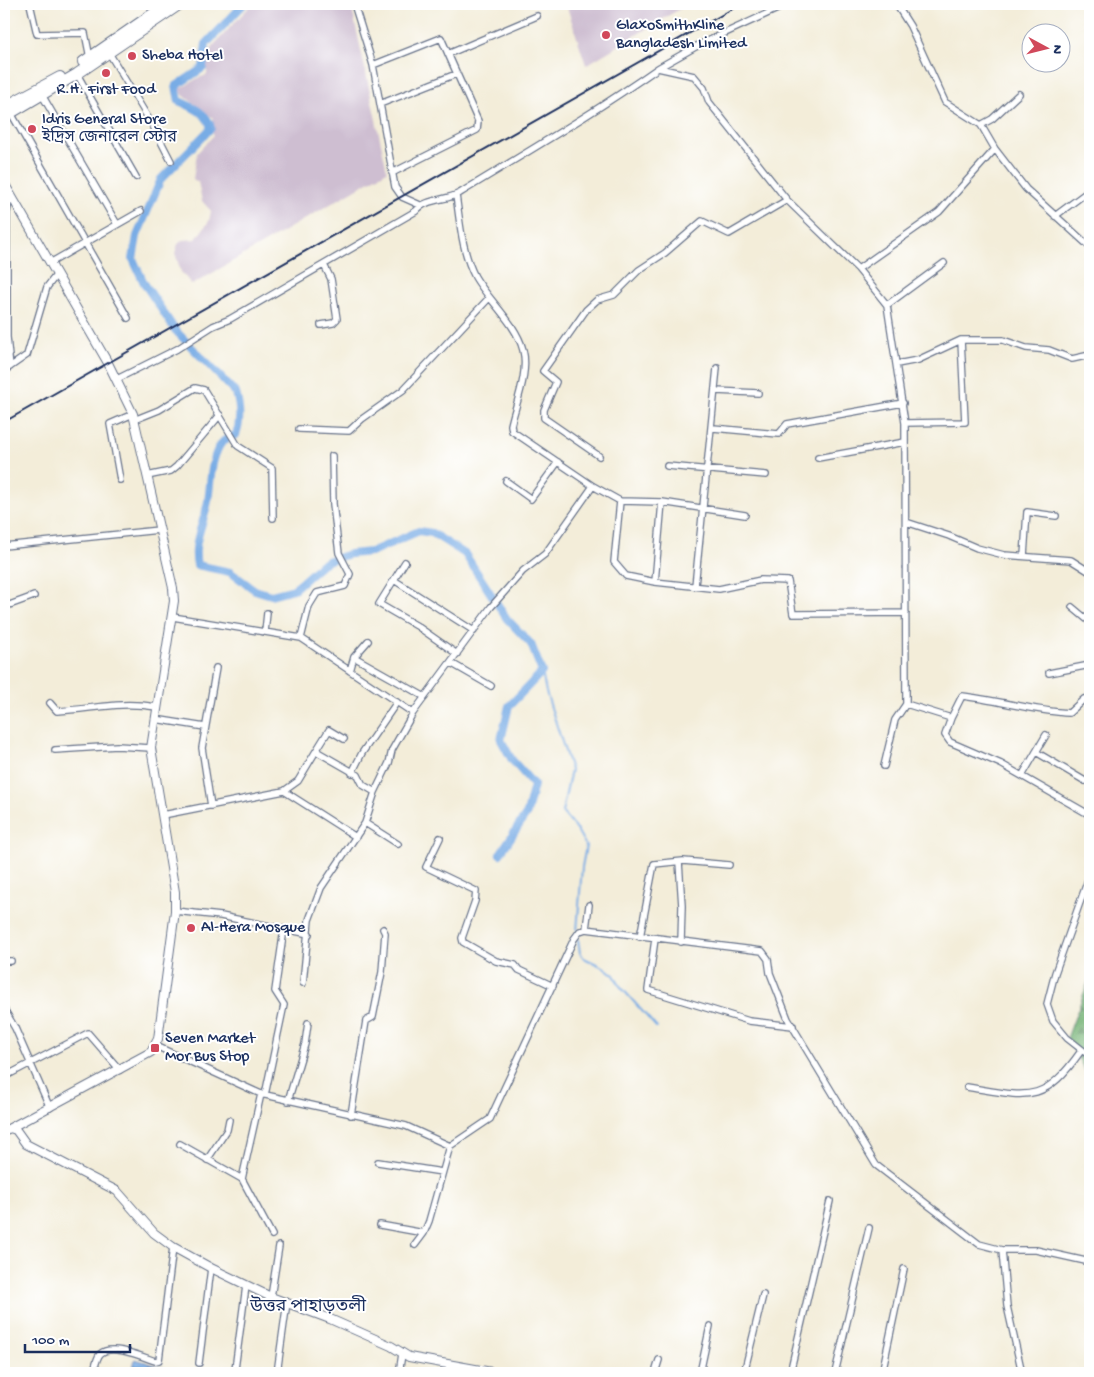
<svg xmlns="http://www.w3.org/2000/svg" width="1094" height="1377" font-family="'Gochi Hand','Noto Sans Bengali',sans-serif">
<style>
.industrial{fill:#cebed1}
.forest{fill:url(#forest-firs);stroke:#487069}
.water{fill:url(#water-rules);stroke:#4a6ea2}
.lines{fill:none;stroke-linecap:round;stroke-linejoin:round}
.stream{stroke:#78ace5;stroke-width:2}
.canal{stroke:#78ace5;stroke-width:8}
.street-casing{stroke:#677289;stroke-width:8}
.secondary-casing{stroke:#677289;stroke-width:10}
.highway-casing{stroke:#677289;stroke-width:12}
.street{stroke:#fff;stroke-width:5.5}
.secondary{stroke:#fff;stroke-width:8}
.highway{stroke:#fff;stroke-width:10}
.rail{stroke:#1b2f5e;stroke-width:2}
.poi-dot{fill:#d1495b;stroke:#fff;stroke-width:2}
.labels{text-anchor:middle;dominant-baseline:central;stroke-width:4;stroke-linejoin:round;paint-order:stroke}
.poi-label{font-size:16px;fill:#1b2f5e;stroke:#fff;text-anchor:start}
.neighbourhood-label{font-size:18px;fill:#1b2f5e;stroke:#fff}
</style>
<defs>
<pattern id="forest-firs" width="22" height="20" patternUnits="userSpaceOnUse" patternTransform="scale(1.25)"><rect width="22" height="20" fill="#74b274"/><path d="M5 1l3.5 6h-7zM16 11l3.5 6h-7z" fill="#5e9162"/></pattern>
<pattern id="water-rules" width="6" height="5" patternUnits="userSpaceOnUse" patternTransform="scale(1.25)"><rect width="6" height="5" fill="#78ace5"/><path d="M0 2.5h6" fill="none" stroke="#628cbd"/></pattern>
</defs>
<rect width="100%" height="100%" fill="#fff"/>
<filter id="ink" filterUnits="userSpaceOnUse"><feTurbulence type="fractalNoise" baseFrequency=".02" numOctaves="2"/><feDisplacementMap in="SourceGraphic" scale="10" xChannelSelector="R" yChannelSelector="G"/><feConvolveMatrix kernelMatrix="1 2 1 2 8 2 1 2 1" color-interpolation-filters="sRGB"/></filter>
<filter id="wash" filterUnits="userSpaceOnUse"><feTurbulence type="fractalNoise" baseFrequency=".0096" numOctaves="4" result="noise"/><feDisplacementMap in="SourceGraphic" scale="20" xChannelSelector="R" yChannelSelector="G"/><feGaussianBlur stdDeviation="1.12" result="paint"/><feColorMatrix in="noise" values="0 0 0 0 0 0 0 0 0 0 0 0 0 0 0 0 0 1.4 0 .05"/><feComposite in="paint" operator="in"/></filter>
<g filter="url(#wash)">
<rect width="100%" height="100%" fill="#f3edd9"/>
<!-- industrial -->
<path class="industrial" d="M 252,4 L 351,4 L 387,171 L 192,285 L 181,272 L 175,253 L 178,244 L 183,240 L 196,239 L 209,221 L 211,211 L 202,201 L 198,182 L 193,179 L 197,153 L 213,136 L 213,118 L 183,95 L 180,89 L 198,78 L 207,75 L 207,62 L 212,47 Z
M 566,4 L 688,4 L 586,65 Z"/>
<!-- forest -->
<path class="forest" d="M 1090,977 L 1090,1080 L 1067,1038 Z"/>
<!-- water -->
<path class="water" d="M 135,1359 L 183,1373 L 132,1373 Z"/>
<g class="lines">
<!-- stream -->
<path class="stream" d="M 542,672 L 546,692 L 571,770 L 562,812 L 577,830 L 586,846 L 582,867 L 577,931
M 578,939 L 580,953 L 584,958 L 605,968 L 614,975 L 620,986 L 657,1028"/>
<!-- canal -->
<path class="canal" d="M 244,4 L 206,44 L 203,68 L 176,86 L 179,101 C 192,107 208,113 211,128 L 161,179 L 137,236 L 133,259 L 144,283 L 175,330 L 236,393 C 240,407 241,421 236,435 C 230,437 224,439 220,445 C 210,462 211,482 208,501 C 204,524 192,541 197,565 L 230,572 L 255,590 L 271,595 L 294,589 L 322,564 L 330,560 L 350,554 L 371,552 L 419,531 L 432,533 L 465,554 L 507,619 L 531,644 L 542,672 L 509,706 L 501,740 L 512,760 L 534,785 L 527,813 L 500,854"/>
</g>
</g>
<g filter="url(#ink)">
<g class="lines">
<!-- street casing -->
<g class="street-casing">
<path id="street" d="M 30,4 L 37,34 L 85,33 L 90,58
M 354,4 L 373,65 L 395,187 L 402,197 L 420,205
M 896,4 L 910,26 L 945,102 L 981,125 L 995,149 L 1026,189 L 1090,247
M 109,53 L 153,126 L 171,161
M 448,54 L 537,16
M 373,65 L 441,38 L 478,121 L 477,130 L 392,173
M 658,68 L 697,46 L 788,4
M 77,74 L 136,177
M 42,95 L 117,224
M 380,104 L 456,74
M 11,113 L 128,318
M 981,125 L 992,119 L 1019,94
M 10,194 L 7,213 L 7,337 L 10,367
M 456,195 C 460,223 462,252 475,277 C 489,301 516,323 523,350 C 529,373 516,403 511,425 L 512,431 L 593,486 L 620,501 L 662,502 L 745,515
M 1055,216 L 1090,190
M 50,263 L 141,211
M 858,269 L 939,212 L 995,149
M 887,305 L 944,263
M 321,325 L 333,323 L 337,319 L 331,279 L 324,265
M 897,364 L 918,360 L 961,340 L 1003,340 L 1026,348 L 1049,350 L 1072,359 L 1090,355
M 4,371 L 27,355 L 47,287 L 57,274
M 117,379 L 177,349 L 213,326 L 230,319 L 416,211 C 426,198 446,201 460,193 C 527,152 594,113 658,68 L 694,76 L 704,88 L 709,102 L 787,200 L 858,269 L 887,305 L 905,423
M 716,391 L 758,393
M 134,420 L 159,410 L 195,388 L 204,390 L 238,446 L 272,468 L 273,518
M 713,428 L 779,434 L 787,424 L 903,403
M 299,429 L 349,431 L 362,419 L 403,390 L 489,298
M 599,456 L 544,418 L 544,410 L 556,382 L 543,371 L 586,310 L 597,300 L 614,295 L 639,270 L 665,253 L 702,221 L 729,234 L 787,200
M 818,458 L 905,442
M 667,466 L 766,475
M 147,476 L 171,471 L 177,466 L 220,415
M 120,480 L 110,424 L 133,414
M 506,481 L 531,499 L 558,462
M 620,501 L 614,562 L 626,576 L 655,582 L 662,502
M 906,522 L 949,536 L 977,548 L 1004,555 L 1071,560 L 1090,572
M 4,546 L 159,530
M 1024,556 L 1027,512 L 1056,516
M 405,562 L 379,604 L 417,626 L 457,654
M 394,580 L 474,631
M 655,582 L 719,589 L 761,580 L 788,581 L 793,614 L 906,613
M 695,586 L 717,368
M 4,607 L 34,596
M 1072,607 L 1090,622
M 173,617 L 301,638 L 413,713
M 265,632 L 267,613
M 301,638 L 309,606 L 317,593 L 345,586 L 350,574 L 339,553 L 333,504 L 332,456
M 354,657 L 425,697
M 451,663 L 491,686
M 350,671 L 354,657 L 368,641
M 1049,673 L 1090,665
M 50,703 L 57,711 C 94,709 119,701 157,707
M 906,704 L 905,423 L 965,422 L 961,340
M 951,718 L 962,696 C 998,700 1033,711 1069,713 L 1084,699 L 1090,698
M 155,719 L 205,727
M 344,739 L 329,730 L 316,751 L 358,775 L 363,785 L 375,792 L 389,763 L 392,750 L 413,713 L 491,607 L 523,571 L 545,554 L 593,486
M 55,750 L 117,746 L 151,748
M 1036,752 L 1046,735
M 884,766 L 895,720 L 906,704 L 951,718 L 945,735 L 950,742 L 1001,764 L 1090,815
M 352,773 L 362,753 L 397,702
M 1022,776 L 1036,752 L 1085,781
M 284,791 L 356,837
M 211,806 L 202,748 L 216,668
M 163,815 L 284,791 L 298,781 L 316,751
M 365,823 L 398,844
M 440,838 L 426,867 L 476,891 L 475,901 L 462,938 L 463,942 L 496,961 L 515,965 L 519,970 L 553,986
M 679,862 L 682,906 L 681,942
M 1090,874 L 1055,973 L 1047,1004 L 1053,1021 L 1067,1038 L 1090,1056
M 175,911 L 221,916 L 309,934
M 586,929 L 589,905
M 640,937 L 654,864 L 683,861 L 729,865
M 655,939 L 648,990 L 749,1021 L 793,1026
M 4,961 L 11,961
M 303,983 L 309,920 L 321,888 L 365,823 L 375,792
M 4,1009 L 15,1028 L 50,1108
M 156,1046 L 261,1094 L 406,1126 L 450,1146
M 4,1077 L 88,1033 L 120,1070
M 967,1087 C 1028,1097 1043,1105 1081,1051
M 261,1094 L 242,1179 L 272,1235
M 265,1095 L 284,1005 L 275,991 L 284,929
M 288,1101 L 305,1044 L 308,1023
M 351,1115 L 366,1021 L 373,1017 L 382,972 L 385,933 L 383,929
M 180,1144 L 242,1179
M 207,1160 L 227,1130 L 229,1120
M 378,1162 L 442,1172
M 380,1225 L 424,1233 L 429,1221 L 450,1146 L 490,1119 L 574,939 L 580,931 L 586,929 L 762,951 L 768,959 L 770,973 L 788,1019 L 876,1165 L 979,1244 L 1002,1250 L 1036,1250 L 1090,1262
M 415,1245 L 424,1233
M 1002,1250 L 1007,1306 L 1022,1373
M 271,1297 L 279,1246
M 402,1354 L 400,1367 L 404,1373
M 199,1363 L 211,1268
M 235,1369 L 246,1286
M 93,1373 C 95,1368 96,1359 100,1354 C 111,1343 143,1357 155,1361 L 159,1360 L 173,1247
M 277,1373 L 287,1302
M 655,1373 L 659,1360
M 700,1373 L 710,1326
M 744,1373 L 763,1295
M 790,1373 L 830,1201
M 835,1373 L 869,1228
M 882,1373 L 904,1269"/>
</g>
<!-- secondary casing -->
<g class="secondary-casing">
<path id="secondary" d="M 4,183 L 108,363 L 133,414 L 173,588 L 174,601 L 151,748 L 175,892 L 175,911 L 158,1039 L 151,1052 L 10,1128
M 4,1131 L 10,1128 L 16,1130 L 26,1144 L 117,1191 L 154,1233 L 173,1247 L 211,1268 L 271,1297 L 330,1319 L 391,1346 L 409,1357 L 497,1373"/>
</g>
<!-- highway casing -->
<g class="highway-casing">
<path id="highway" d="M 83,62 L 167,4
M 4,107 L 60,77
M 4,117 L 77,74 L 180,4"/>
</g>
<!-- street -->
<use href="#street" class="street"/>
<!-- secondary -->
<use href="#secondary" class="secondary"/>
<!-- highway -->
<use href="#highway" class="highway"/>
<!-- rail -->
<path class="rail" d="M 4,422 L 741,4"/>
</g>
</g>
<!-- markers -->
<g class="poi-dot">
<circle cx="606" cy="35" r="5"/>
<circle cx="132" cy="56" r="5"/>
<circle cx="106" cy="73" r="5"/>
<circle cx="32" cy="129" r="5"/>
<circle cx="191" cy="928" r="5"/>
<rect x="150" y="1043" width="10" height="10" rx="2.5"/>
</g>
<g class="labels">
<!-- poi labels -->
<g class="poi-label">
<text x="616" y="26">GlaxoSmithKline<tspan x="616" dy="18">Bangladesh Limited</tspan></text>
<text x="142" y="56">Sheba Hotel</text>
<text x="106" y="90" text-anchor="middle">R.H. First Food</text>
<text x="42" y="120">Idris General Store<tspan x="42" dy="18">ইদ্রিস জেনারেল স্টোর</tspan></text>
<text x="201" y="928">Al-Hera Mosque</text>
<text x="165" y="1039">Seven Market<tspan x="165" dy="18">Mor Bus Stop</tspan></text>
</g>
<!-- neighbourhood labels -->
<g class="neighbourhood-label">
<text x="308" y="1307">উত্তর পাহাড়তলী</text>
</g>
</g>
<!-- margin -->
<rect width="1094" height="1377" fill="none" stroke="#fff" stroke-width="20"/>
<!-- north arrow -->
<g transform="translate(1046 48) rotate(97)"><circle r="24" fill="#ffffff" stroke="#a4acbf"/>
<path d="M0-4L9 19L0 12L-9 19Z" fill="#d1495b"/>
<text y="-8" font-size="14" font-weight="bold" text-anchor="middle" fill="#1b2f5e">N</text>
</g>
<!-- scale -->
<path d="M25 1344v8h105v-8" fill="none" stroke="#1b2f5e" stroke-width="2.5"/>
<text x="32" y="1344" font-size="15" fill="#1b2f5e" stroke="#ffffff" stroke-width="4" paint-order="stroke">100 m</text>
</svg>
